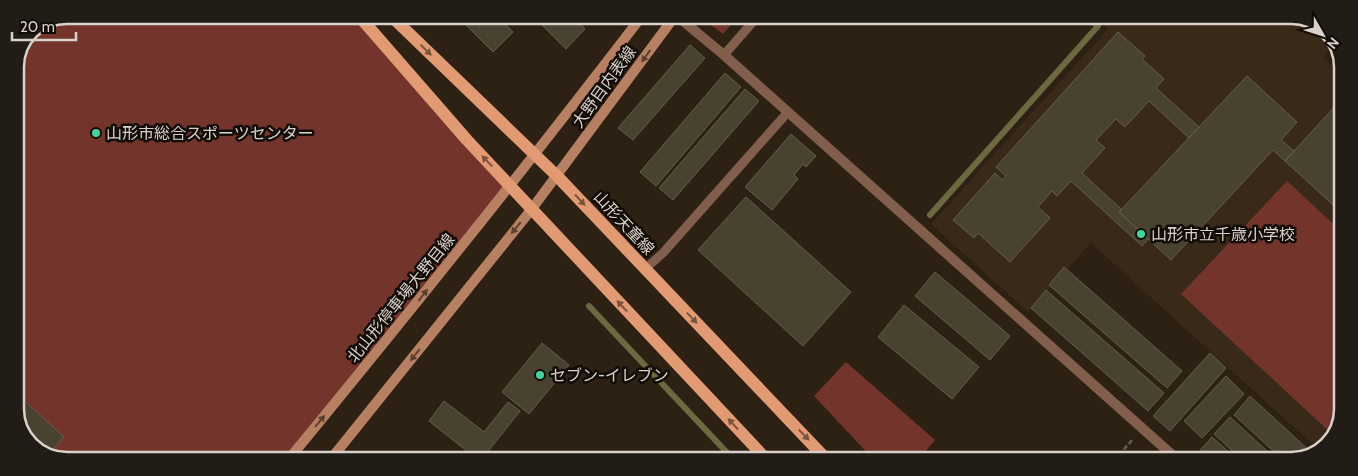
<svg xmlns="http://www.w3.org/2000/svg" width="1358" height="476" font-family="Cabin,'Noto Sans JP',sans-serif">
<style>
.built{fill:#392918}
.green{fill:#73352b}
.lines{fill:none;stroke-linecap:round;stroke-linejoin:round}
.stream{stroke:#6c683f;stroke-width:6}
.building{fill:#494231;stroke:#655e4c}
.path{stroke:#62574b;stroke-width:3;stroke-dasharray:5 2.5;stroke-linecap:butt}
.service{stroke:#825f4c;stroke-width:9}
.minor{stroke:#825f4c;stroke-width:10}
.tertiary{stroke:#825f4c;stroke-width:10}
.secondary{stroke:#b88062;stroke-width:10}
.primary{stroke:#e29a73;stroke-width:12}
.oneway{fill:#7a533c}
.oneway2{fill:#5c402f}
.poi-dot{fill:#42d4a0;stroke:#110c06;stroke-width:2}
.labels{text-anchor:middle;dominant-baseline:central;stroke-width:5;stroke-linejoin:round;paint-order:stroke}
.street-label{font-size:16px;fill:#dad2ca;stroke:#110c06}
.poi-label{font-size:16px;fill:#dad2ca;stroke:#110c06;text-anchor:start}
.rim{fill:none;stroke:#dad2ca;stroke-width:2.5}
</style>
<rect width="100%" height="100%" fill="#2d2114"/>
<!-- built -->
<path class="built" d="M 1100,17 L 1308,18 L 1332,35 L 1336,44 L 1323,58 L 1343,76 L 1340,426 L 1323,450 L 1320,451 L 1091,243 L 1028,312 L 931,224 L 1108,29 L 1098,20 Z"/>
<!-- green -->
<path class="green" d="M 67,15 L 359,16 L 510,185 L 289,459 L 50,458 L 26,441 L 15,413 L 15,64 L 30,30 Z
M 707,16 L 739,16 L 723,34 L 704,20 Z
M 1287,181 L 1342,232 L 1340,426 L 1333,435 L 1181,294 Z
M 846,362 L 935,440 L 918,460 L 874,460 L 814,396 Z"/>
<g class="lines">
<!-- stream -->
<path class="stream" d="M 930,215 L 1098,26 L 1088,17
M 589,306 L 734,460"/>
</g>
<!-- building -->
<path class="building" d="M 457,16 L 497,16 L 513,32 L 493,52 Z
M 513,16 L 531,16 L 522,25 Z
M 533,16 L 573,16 L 585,29 L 566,49 Z
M 1118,32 L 1145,56 L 1142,59 L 1164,79 L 1156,88 L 1199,127 L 1189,138 L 1149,101 L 1125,127 L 1116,119 L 1096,140 L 1105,148 L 1082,173 L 1122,210 L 1119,212 L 1148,239 L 1142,246 L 1071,181 L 1057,196 L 1052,191 L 1038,207 L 1050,218 L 1010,262 L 978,233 L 974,238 L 953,220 L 995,173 L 1002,180 L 1006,176 L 996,167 Z
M 690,45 L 705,58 L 633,140 L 618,128 Z
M 725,73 L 741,87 L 656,186 L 640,172 Z
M 1247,76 L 1297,122 L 1281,140 L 1294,151 L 1285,161 L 1273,150 L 1171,260 L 1119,212 Z
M 745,89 L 759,101 L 673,200 L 659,188 Z
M 1337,104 L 1343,110 L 1342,213 L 1285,161 Z
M 791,134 L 816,156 L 806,167 L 803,164 L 794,175 L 798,179 L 772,210 L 745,187 Z
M 746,197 L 851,292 L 803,346 L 698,250 Z
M 1064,267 L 1182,371 L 1167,388 L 1049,285 Z
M 935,272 L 1010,336 L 990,360 L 915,296 Z
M 1046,290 L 1164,393 L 1148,411 L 1031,308 Z
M 904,305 L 979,367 L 952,399 L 878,337 Z
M 542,343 L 569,365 L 529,414 L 502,392 Z
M 1210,353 L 1226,368 L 1170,431 L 1153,416 Z
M 1226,376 L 1244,394 L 1202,438 L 1184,421 Z
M 15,392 L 64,437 L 47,456 L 26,441 L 15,413 Z
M 1250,396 L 1313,454 L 1292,461 L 1284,461 L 1234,415 Z
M 444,401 L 484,432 L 508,402 L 520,411 L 482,459 L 477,459 L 429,421 Z
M 1230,417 L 1278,461 L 1243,461 L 1214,434 Z
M 1212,437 L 1239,461 L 1203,461 L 1196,455 Z"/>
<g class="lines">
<!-- path -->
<path class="path" d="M 1114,461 L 1132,440"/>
<!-- service -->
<path class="service" d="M 724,55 L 758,16
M 645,269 L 663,253 L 788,112"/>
<!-- minor -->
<path class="minor" d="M 677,16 L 724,55 L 1179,461"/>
<!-- tertiary -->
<path class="tertiary" d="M 337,451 L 347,459"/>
<!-- secondary -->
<path class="secondary" d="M 289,459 C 409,313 527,166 642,16
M 331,459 L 531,210 L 675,16"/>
<!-- primary -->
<path class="primary" d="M 359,16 L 467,140 L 767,460
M 391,16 L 557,176 L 827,460"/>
</g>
<!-- one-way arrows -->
<defs><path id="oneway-solid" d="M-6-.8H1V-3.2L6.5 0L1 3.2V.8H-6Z" transform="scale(1.25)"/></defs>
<g class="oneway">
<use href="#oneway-solid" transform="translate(426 50) rotate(44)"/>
<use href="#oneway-solid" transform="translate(487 161) rotate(-134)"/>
<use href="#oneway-solid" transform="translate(580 200) rotate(47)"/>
<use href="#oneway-solid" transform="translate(622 306) rotate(-133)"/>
<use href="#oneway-solid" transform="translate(692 318) rotate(46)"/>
<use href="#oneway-solid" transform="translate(733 424) rotate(-133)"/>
<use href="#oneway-solid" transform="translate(804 435) rotate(46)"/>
</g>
<g class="oneway2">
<use href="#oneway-solid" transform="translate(646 56) rotate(126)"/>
<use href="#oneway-solid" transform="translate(516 228) rotate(129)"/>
<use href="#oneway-solid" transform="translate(423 295) rotate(-52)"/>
<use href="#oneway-solid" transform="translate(415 355) rotate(129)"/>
<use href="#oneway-solid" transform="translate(320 421) rotate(-50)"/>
</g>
<!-- markers -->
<g class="poi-dot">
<circle cx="96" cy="133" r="5"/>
<circle cx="1141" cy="234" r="5"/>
<circle cx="540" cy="375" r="5"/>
</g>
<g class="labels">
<!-- street labels -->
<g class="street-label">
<text transform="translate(604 87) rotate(-54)">大野目内表線</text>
<text transform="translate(624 223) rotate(47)">山形天童線</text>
<text transform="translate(401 298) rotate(-51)">北山形停車場大野目線</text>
</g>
<!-- poi labels -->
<g class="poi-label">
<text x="106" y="133">山形市総合スポーツセンター</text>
<text x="1151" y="234">山形市立千歳小学校</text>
<text x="550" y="375">セブン-イレブン</text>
</g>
</g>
<!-- crop -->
<path d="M0 0H1358V476H0ZM67 24H1291A43 43 0 0 1 1334 67V409A43 43 0 0 1 1291 452H67A43 43 0 0 1 24 409V67A43 43 0 0 1 67 24Z" fill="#211c16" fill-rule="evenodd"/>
<path class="rim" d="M67 24H1291A43 43 0 0 1 1334 67V409A43 43 0 0 1 1291 452H67A43 43 0 0 1 24 409V67A43 43 0 0 1 67 24Z"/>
<!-- north arrow -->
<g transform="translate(1323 35) rotate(129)" stroke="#110c06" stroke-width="4" paint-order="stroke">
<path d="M0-4L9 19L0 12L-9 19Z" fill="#dad2ca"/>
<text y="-8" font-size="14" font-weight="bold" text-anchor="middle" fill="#dad2ca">N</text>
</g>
<!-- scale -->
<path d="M12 32v8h64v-8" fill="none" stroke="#dad2ca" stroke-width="2.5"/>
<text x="20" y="32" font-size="15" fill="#dad2ca" stroke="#110c06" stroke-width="4" paint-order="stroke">20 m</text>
</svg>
